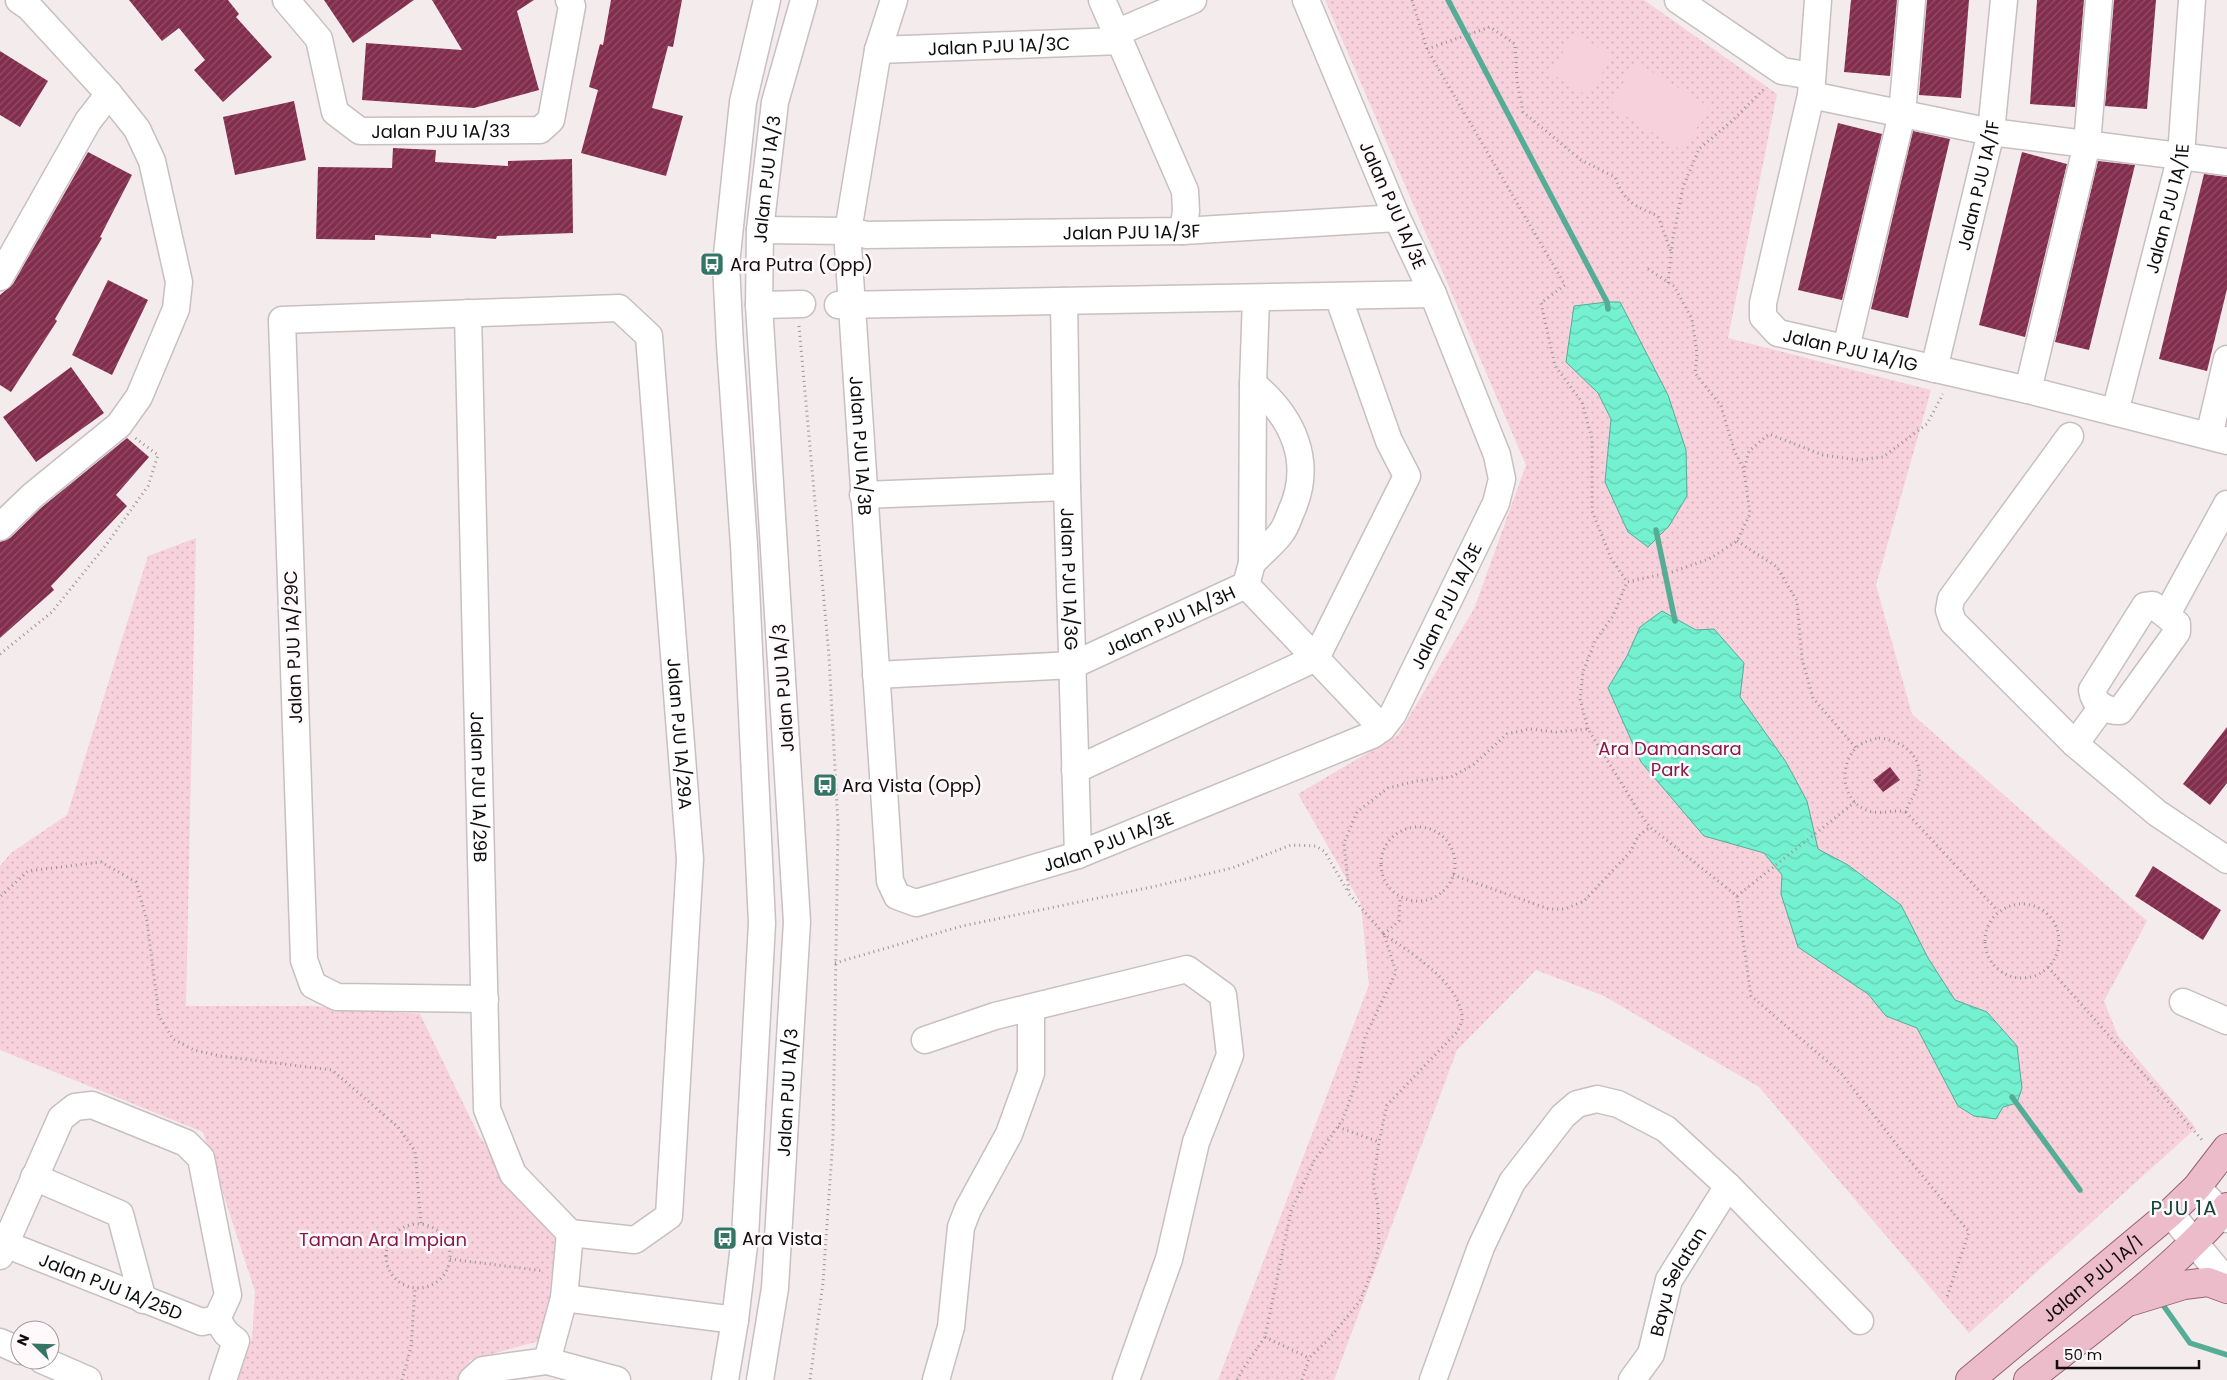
<svg xmlns="http://www.w3.org/2000/svg" width="2227" height="1380" font-family="Poppins,sans-serif">
<style>
.park{fill:url(#park-dots)}
.pitch{fill:#f7d1db}
.water{fill:url(#water-waves);stroke:#56ad96}
.lines{fill:none;stroke-linecap:round;stroke-linejoin:round}
.stream{stroke:#56ad96;stroke-width:5.5}
.building{fill:url(#building-hatch)}
.minor-casing{stroke:#c7bfc1;stroke-width:29}
.major-casing{stroke:#976271;stroke-width:30}
.path{stroke:#9a9495;stroke-width:3;stroke-dasharray:1 4;stroke-linecap:butt}
.minor{stroke:#fff;stroke-width:26}
.major{stroke:#ecbcca;stroke-width:28}
.labels{text-anchor:middle;dominant-baseline:central;stroke-width:5;stroke-linejoin:round;paint-order:stroke}
.street-label{font-size:18px;fill:#100d0e;stroke:#fff9fb}
.poi-label{font-size:18px;fill:#100d0e;stroke:#fff9fb;text-anchor:start}
.park-label{font-size:18px;fill:#891849;stroke:#fff9fb}
.quarter-label{font-size:20px;letter-spacing:1px;fill:#0d4539;stroke:#fff9fb}
</style>
<defs>
<pattern id="park-dots" width="8" height="8" patternUnits="userSpaceOnUse" patternTransform="scale(1.25)"><rect width="8" height="8" fill="#f7d1db"/><path d="M2 2h.1M6 6h.1" fill="none" stroke="#d3b2bb" stroke-width="1.8" stroke-linecap="round"/></pattern>
<pattern id="water-waves" width="16" height="10" patternUnits="userSpaceOnUse" patternTransform="scale(1.25)"><rect width="16" height="10" fill="#74f1d1"/><path d="M0 5q4-4 8 0t8 0" fill="none" stroke="#63cdb2"/></pattern>
<pattern id="building-hatch" width="6" height="6" patternUnits="userSpaceOnUse" patternTransform="scale(1.25)"><rect width="6" height="6" fill="#832d4d"/><path d="M-1 1l2-2M0 6l6-6M5 7l2-2" fill="none" stroke="#904f68"/></pattern>
</defs>
<rect width="100%" height="100%" fill="#f4ebed"/>
<!-- park -->
<path class="park" d="M 1325,0 L 1644,0 L 1777,94 L 1728,338 L 1931,390 L 1876,585 L 1912,714 L 2147,921 L 2104,1001 L 2118,1036 L 2196,1128 L 1969,1333 L 1759,1087 L 1604,996 L 1536,970 L 1457,1050 L 1334,1380 L 1218,1380 L 1369,985 L 1361,904 L 1298,794 L 1398,735 L 1474,609 L 1526,465 Z
M 196,538 L 186,1006 L 310,1006 L 420,1014 L 479,1136 L 555,1239 L 549,1305 L 539,1341 L 470,1360 L 462,1380 L 238,1380 L 252,1339 L 255,1291 L 203,1132 L 0,1050 L 0,866 L 11,853 L 67,815 L 148,556 Z"/>
<!-- pitch -->
<path class="pitch" d="M 1575,33 L 1613,56 L 1588,96 L 1550,73 Z
M 1636,62 L 1709,107 L 1683,151 L 1609,106 Z"/>
<!-- water -->
<path class="water" d="M 1607,302 L 1620,302 L 1668,395 L 1686,450 L 1687,496 L 1669,526 L 1648,547 L 1628,532 L 1605,482 L 1611,419 L 1598,393 L 1566,362 L 1574,306 Z
M 1662,611 L 1696,630 L 1714,629 L 1744,663 L 1740,697 L 1786,762 L 1807,801 L 1818,849 L 1848,865 L 1901,905 L 1928,958 L 1955,1000 L 1987,1012 L 2017,1046 L 2022,1088 L 2017,1103 L 2003,1107 L 1996,1119 L 1974,1116 L 1958,1106 L 1917,1028 L 1886,1016 L 1868,994 L 1798,947 L 1781,894 L 1782,875 L 1764,853 L 1704,836 L 1641,762 L 1608,688 L 1627,656 L 1640,627 Z"/>
<g class="lines">
<!-- stream -->
<path class="stream" d="M 1448,0 L 1607,302 L 1608,309
M 1656,530 L 1675,621
M 2012,1097 L 2080,1190
M 2163,1305 L 2190,1343 L 2227,1355"/>
</g>
<!-- building -->
<path class="building" d="M 129,0 L 228,0 L 239,14 L 236,17 L 272,57 L 223,102 L 194,70 L 205,60 L 179,28 L 162,41 Z
M 324,0 L 414,0 L 353,43 Z
M 432,0 L 534,0 L 517,11 L 539,90 L 474,108 L 362,100 L 366,43 L 462,50 Z
M 611,0 L 682,0 L 673,47 L 668,46 L 652,108 L 683,116 L 666,176 L 581,153 L 598,90 L 589,87 L 600,44 L 603,45 Z
M 1851,0 L 1897,0 L 1890,76 L 1844,72 Z
M 1927,0 L 1969,0 L 1961,98 L 1919,95 Z
M 2037,0 L 2084,0 L 2075,107 L 2030,104 Z
M 2114,0 L 2156,0 L 2147,109 L 2105,106 Z
M 0,51 L 48,81 L 20,127 L 0,115 Z
M 294,101 L 306,160 L 235,175 L 223,117 Z
M 1838,123 L 1882,134 L 1842,300 L 1798,290 Z
M 1913,131 L 1950,139 L 1908,318 L 1871,309 Z
M 393,148 L 436,150 L 435,162 L 508,166 L 508,161 L 572,159 L 573,233 L 497,236 L 496,239 L 431,234 L 431,238 L 375,235 L 375,240 L 316,239 L 318,167 L 392,168 Z
M 88,152 L 132,175 L 100,237 L 102,238 L 55,319 L 57,321 L 11,392 L 0,385 L 0,295 L 13,284 Z
M 2022,152 L 2067,164 L 2025,337 L 1979,325 Z
M 2098,161 L 2135,165 L 2089,350 L 2055,342 Z
M 2204,174 L 2227,177 L 2227,289 L 2207,371 L 2159,359 Z
M 108,280 L 148,300 L 112,375 L 72,355 Z
M 71,367 L 104,413 L 36,462 L 3,417 Z
M 127,438 L 149,457 L 116,495 L 127,506 L 51,586 L 54,590 L 0,638 L 0,542 L 10,538 L 42,507 Z
M 2227,727 L 2227,783 L 2210,805 L 2183,784 Z
M 1890,767 L 1900,780 L 1883,792 L 1873,780 Z
M 2153,866 L 2221,910 L 2203,940 L 2135,896 Z"/>
<g class="lines">
<!-- minor casing -->
<g class="minor-casing">
<g id="minor">
<path id="s1" d="M 286,0 L 319,39 L 335,112 L 360,131 L 540,130 L 551,120 L 572,6 L 569,0"/>
<path id="s2" d="M 894,0 L 878,50 L 848,231 L 848,246 L 890,881 L 897,896 L 916,903 L 1078,855 L 1372,735 L 1382,728 L 1393,714 L 1496,503 L 1502,479 L 1497,455 L 1433,294 L 1397,218 L 1306,0"/>
<path d="M 1102,0 L 1185,191 L 1186,211 L 1183,231"/>
<path d="M 1678,0 L 1782,71 L 1812,76"/>
<path id="s3" d="M 1818,0 L 1811,95 L 1763,303 L 1763,317 L 1778,333 L 2028,390 L 2227,441"/>
<path d="M 1116,33 L 1193,0"/>
<path id="s4" d="M 878,50 L 1120,41"/>
<path d="M 1811,95 L 1991,132 L 2227,162"/>
<path id="s5" d="M 760,230 L 848,231 L 867,235 L 1183,231 L 1397,218"/>
<path d="M 0,277 L 88,121 L 109,94"/>
<path id="s6" d="M 1064,301 L 1067,487 L 1078,855"/>
<path d="M 759,305 L 802,304"/>
<path d="M 838,305 L 1433,294"/>
<path id="s7" d="M 468,313 L 487,1109 L 513,1174 L 570,1233"/>
<path d="M 1846,348 L 1902,114 L 1912,0"/>
<path id="s8" d="M 1934,369 L 1991,132 L 2004,0"/>
<path d="M 2028,390 L 2087,144 L 2099,0"/>
<path id="s9" d="M 2115,412 L 2181,156 L 2192,0"/>
<path d="M 2070,436 L 1951,599 L 1949,610 L 1953,622 L 2075,744 L 2157,813 L 2227,860"/>
<path d="M 2209,436 L 2227,359"/>
<path d="M 863,495 L 1067,487"/>
<path d="M 0,527 L 32,496 L 119,425 L 139,397 L 176,309 L 179,282 L 152,161 L 137,129 L 109,94 L 29,7 L 19,0"/>
<path d="M 1252,563 C 1261,553 1273,544 1281,533 C 1286,527 1288,519 1291,512 C 1314,462 1293,417 1253,384"/>
<path d="M 1246,585 L 1382,728"/>
<path d="M 2153,605 L 2177,624 L 2177,632 L 2120,711 C 2106,711 2094,705 2092,690 L 2145,606 Z"/>
<path d="M 2167,614 L 2227,504"/>
<path id="s10" d="M 876,675 L 1073,665 L 1246,585 L 1252,563 L 1253,384 L 1256,298"/>
<path d="M 2075,744 L 2102,707"/>
<path d="M 1075,770 L 1316,658 L 1407,476 L 1389,441 L 1338,296"/>
<path id="s11" d="M 485,999 L 337,997 L 313,985 L 304,960 L 282,320 L 619,308 L 649,336 L 690,859 L 669,1216 L 635,1240 L 570,1233"/>
<path d="M 2183,1002 L 2227,1021"/>
<path d="M 925,1040 L 995,1016 L 1187,969 L 1223,995 L 1230,1055 L 1196,1142 L 1169,1259 L 1126,1380"/>
<path d="M 34,1177 L 120,1214 L 143,1300"/>
<path d="M 2197,1187 L 2227,1219"/>
<path d="M 2170,1213 L 2227,1282"/>
<path id="s12" d="M 5,1244 L 202,1322 L 217,1319"/>
<path d="M 0,1256 L 61,1118 L 75,1107 L 92,1105 L 186,1143 L 201,1158 L 228,1295 L 217,1319"/>
<path d="M 564,1298 L 735,1320"/>
<path d="M 217,1319 L 226,1333 L 236,1341 L 223,1380"/>
<path d="M 0,1342 L 20,1351"/>
<path d="M 42,1360 L 88,1380"/>
<path d="M 547,1361 L 564,1298 L 570,1233"/>
<path d="M 472,1380 L 483,1370 L 547,1361 L 617,1380"/>
<path d="M 725,1380 L 735,1320 L 745,1237 L 762,923 L 744,545 L 730,345 L 726,264 L 743,102 L 767,0"/>
<path id="s13" d="M 760,1380 L 775,1288 L 797,922 L 759,305 L 760,230 L 775,102 L 804,0"/>
<path d="M 936,1380 L 951,1327 L 961,1227 L 968,1209 L 1009,1134 L 1031,1073 L 1031,1008"/>
<path d="M 1433,1380 L 1481,1247 L 1512,1182 L 1563,1116 L 1577,1104 L 1597,1099 L 1618,1104 L 1666,1129 L 1728,1186 L 1860,1321"/>
<path id="s14" d="M 1632,1380 L 1651,1354 L 1669,1280 L 1728,1186"/>
</g>
</g>
<!-- major casing -->
<g class="major-casing">
<g id="major">
<path d="M 2132,1301 L 2184,1285 L 2208,1282 L 2227,1289"/>
<path id="s15" d="M 1970,1380 L 2170,1213 L 2197,1187 L 2227,1148"/>
<path d="M 2028,1380 C 2096,1326 2170,1273 2227,1207"/>
</g>
</g>
<!-- path -->
<path class="path" d="M 1412,0 L 1427,49 L 1565,285 L 1541,303 L 1555,366 L 1582,402 L 1592,439 L 1592,511 L 1611,558 L 1627,582
M 1427,49 L 1490,27 L 1515,44 L 1517,81 L 1523,112 L 1581,160 L 1615,177 C 1624,202 1635,206 1658,216 L 1671,252
M 1648,269 L 1674,286 L 1692,319 L 1697,354 L 1695,373 L 1721,406 L 1734,450 L 1744,470
M 1668,283 L 1673,238 L 1683,187 L 1699,149 L 1733,120 L 1766,87
M 799,326 L 829,656 L 838,825 L 833,1138 L 823,1283 L 810,1380
M 1737,541 L 1777,567 L 1797,601 L 1802,659 L 1813,698 L 1856,748
M 0,654 L 52,612 L 106,545 L 148,486 L 158,455 L 135,438
M 1588,729 L 1580,699 L 1583,672 L 1595,641 L 1613,616 L 1627,582 L 1672,572 L 1709,559 L 1737,541 L 1750,514 L 1744,470 L 1749,451 L 1769,434 L 1823,455 L 1858,460 L 1883,457 L 1927,424 L 1943,394
M 1879,738 C 1907,741 1928,762 1916,790 C 1913,798 1908,803 1906,812 C 1892,808 1879,817 1864,809 C 1842,798 1839,767 1855,749 C 1862,742 1870,740 1879,738 Z
M 1906,812 L 1998,911
M1381 864a37 37 0 1 1 74 0a37 37 0 1 1-74 0Z
M 1453,875 L 1549,909 L 1565,909 L 1584,901 L 1631,851 L 1638,836 L 1650,827 L 1737,896 L 1751,996 L 1841,1073 L 1901,1150 L 1969,1232 L 1946,1300
M 1,896 L 28,871 L 101,862 L 136,882 L 147,921 L 159,1016 L 173,1039 L 194,1050 L 220,1056 L 332,1070 L 398,1127 L 415,1151 L 421,1224
M 1737,896 L 1855,802
M1985 941a37 37 0 1 1 74 0a37 37 0 1 1-74 0Z
M 835,963 L 962,926 L 1152,887 L 1232,868 L 1291,845 L 1316,846 L 1325,852 L 1348,892
M 2048,967 L 2203,1141
M 1338,1127 L 1379,1142
M386 1256a32 32 0 1 1 64 0a32 32 0 1 1-64 0Z
M 450,1259 L 544,1271
M 1265,1337 L 1309,1358
M 402,1380 L 411,1347 L 415,1289
M 1237,1380 L 1241,1372 L 1265,1337 L 1291,1211 L 1314,1161 L 1343,1119 L 1358,1077 L 1365,1037 L 1396,972 L 1384,934 L 1349,894 L 1344,843 L 1357,812 L 1388,788 L 1417,781 L 1451,777 L 1473,765 L 1507,734 L 1530,729 L 1556,732 L 1588,729 L 1641,815 L 1650,827
M 1302,1380 L 1309,1358 L 1329,1339 L 1360,1301 L 1372,1271 L 1379,1247 L 1378,1207 L 1373,1183 L 1379,1142 L 1387,1105 L 1458,1031 C 1459,1027 1463,1021 1462,1017 C 1460,982 1409,952 1384,934 L 1399,921 L 1400,897"/>
<!-- minor -->
<use href="#minor" class="minor"/>
<!-- major -->
<use href="#major" class="major"/>
</g>
<!-- icons -->
<defs>
<g id="bus-square" transform="scale(1.25)"><rect x="-9" y="-9" width="18" height="18" rx="4" fill="#347565" stroke="#fff9fb"/><path d="M-5-6H5V4H4V6H2V4H-2V6H-4V4H-5ZM-3.5-4V0h7V-4ZM-3.5 1.2v1.5H-2V1.2ZM2 1.2v1.5H3.5V1.2Z" fill="#fff"/></g>
</defs>
<g fill-rule="evenodd">
<use href="#bus-square" x="712" y="264"/>
<use href="#bus-square" x="825" y="785"/>
<use href="#bus-square" x="725" y="1238"/>
</g>
<g class="labels">
<!-- street labels -->
<g class="street-label">
<text stroke="none"><textPath href="#s4" startOffset="121">Jalan PJU 1A/3C</textPath></text>
<text stroke="none"><textPath href="#s1" startOffset="238">Jalan PJU 1A/33</textPath></text>
<text stroke="none"><textPath href="#s13" startOffset="1204">Jalan PJU 1A/3</textPath></text>
<text stroke="none"><textPath href="#s8" startOffset="189">Jalan PJU 1A/1F</textPath></text>
<text transform="translate(1393 205) rotate(66)">Jalan PJU 1A/3E</text>
<text stroke="none"><textPath href="#s9" startOffset="210">Jalan PJU 1A/1E</textPath></text>
<text stroke="none"><textPath href="#s5" startOffset="372">Jalan PJU 1A/3F</textPath></text>
<text stroke="none"><textPath href="#s3" startOffset="419">Jalan PJU 1A/1G</textPath></text>
<text stroke="none"><textPath href="#s2" startOffset="451">Jalan PJU 1A/3B</textPath></text>
<text stroke="none"><textPath href="#s6" startOffset="278">Jalan PJU 1A/3G</textPath></text>
<text stroke="none"><textPath href="#s2" startOffset="1561">Jalan PJU 1A/3E</textPath></text>
<text stroke="none"><textPath href="#s10" startOffset="304">Jalan PJU 1A/3H</textPath></text>
<text transform="translate(293 647) rotate(-92)">Jalan PJU 1A/29C</text>
<text transform="translate(783 688) rotate(-94)">Jalan PJU 1A/3</text>
<text stroke="none"><textPath href="#s11" startOffset="1619">Jalan PJU 1A/29A</textPath></text>
<text stroke="none"><textPath href="#s7" startOffset="474">Jalan PJU 1A/29B</textPath></text>
<text stroke="none"><textPath href="#s2" startOffset="1126">Jalan PJU 1A/3E</textPath></text>
<text stroke="none"><textPath href="#s13" startOffset="289">Jalan PJU 1A/3</textPath></text>
<text stroke="none"><textPath href="#s15" startOffset="159">Jalan PJU 1A/1</textPath></text>
<text stroke="none"><textPath href="#s14" startOffset="110">Bayu Selatan</textPath></text>
<text stroke="none"><textPath href="#s12" startOffset="114">Jalan PJU 1A/25D</textPath></text>
</g>
<!-- poi labels -->
<g class="poi-label">
<text x="730" y="264">Ara Putra (Opp)</text>
<text x="842" y="785">Ara Vista (Opp)</text>
<text x="742" y="1238">Ara Vista</text>
</g>
<!-- park labels -->
<g class="park-label">
<text x="1670" y="748">Ara Damansara<tspan x="1670" dy="21">Park</tspan></text>
<text x="383" y="1239">Taman Ara Impian</text>
</g>
<!-- quarter labels -->
<g class="quarter-label">
<text x="2184" y="1208">PJU 1A</text>
</g>
</g>
<!-- north arrow -->
<g transform="translate(35 1345) rotate(293)"><circle r="24" fill="#fff9fb" stroke="#9f9b9c"/>
<path d="M0-4L9 19L0 12L-9 19Z" fill="#347565"/>
<text y="-8" font-size="14" font-weight="bold" text-anchor="middle" fill="#100d0e">N</text>
</g>
<!-- scale -->
<path d="M2057 1360v8h142v-8" fill="none" stroke="#100d0e" stroke-width="2.5"/>
<text x="2064" y="1360" font-size="15" fill="#100d0e" stroke="#fff9fb" stroke-width="4" paint-order="stroke">50 m</text>
</svg>
